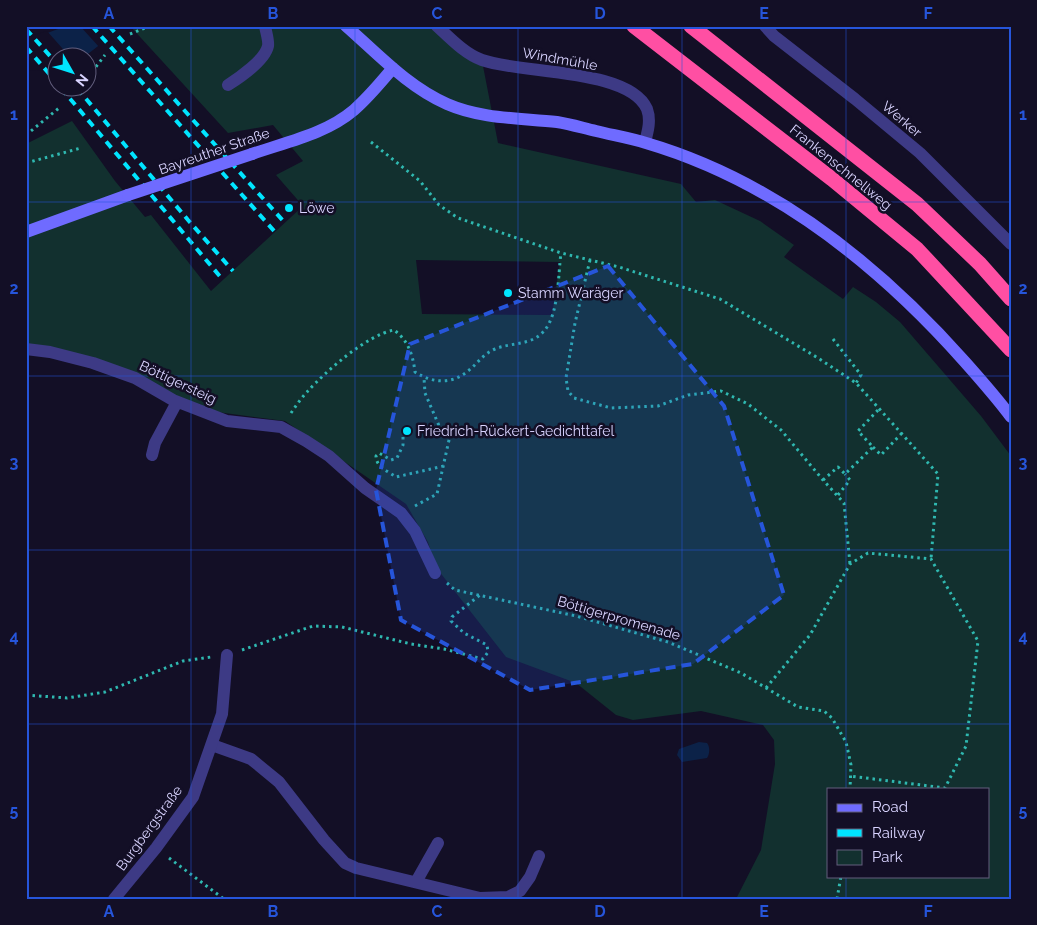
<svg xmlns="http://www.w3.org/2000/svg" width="1037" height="925" font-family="Raleway,sans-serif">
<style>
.green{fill:#12302f;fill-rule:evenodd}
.water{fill:#0c2248}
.pier{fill:#130f26}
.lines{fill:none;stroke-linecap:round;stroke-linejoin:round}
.path{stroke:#2fb8b0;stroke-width:3;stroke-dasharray:2.5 4;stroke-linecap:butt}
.lane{stroke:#3d3a85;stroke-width:12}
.street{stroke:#3d3a85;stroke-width:12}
.secondary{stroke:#6f6bff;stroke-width:12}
.highway{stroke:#ff4fa3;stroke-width:15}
.rail{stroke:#00e5ff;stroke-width:4;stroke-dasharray:8 6;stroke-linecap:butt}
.secondary-bridge{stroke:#6f6bff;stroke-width:12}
.marked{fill:#2655da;fill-opacity:0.2;stroke:#2655da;stroke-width:4;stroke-dasharray:10 6;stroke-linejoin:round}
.grid{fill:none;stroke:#2655da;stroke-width:1;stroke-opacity:0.55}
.poi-dot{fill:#00e5ff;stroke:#130f26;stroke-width:2}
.labels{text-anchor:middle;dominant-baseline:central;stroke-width:5;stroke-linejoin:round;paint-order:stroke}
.street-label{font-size:14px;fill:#d9d4ff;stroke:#130f26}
.poi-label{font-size:14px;fill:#d9d4ff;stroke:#130f26;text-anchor:start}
.neatline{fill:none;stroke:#2655da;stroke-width:2}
.grid-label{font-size:16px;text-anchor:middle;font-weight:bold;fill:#2655da}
</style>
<rect width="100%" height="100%" fill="#130f26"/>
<!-- green -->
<path class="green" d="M 130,26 L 436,26 L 483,66 L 498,143 L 681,184 L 696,202 L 715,200 L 760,221 L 794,245 L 784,257 L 843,299 L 853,287 L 876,302 L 900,322 L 981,416 L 1011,456 L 1011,899 L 736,899 L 761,850 L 775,764 L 774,740 L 763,725 L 701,711 L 633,720 L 616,715 L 576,683 L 506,657 L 435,566 L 428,542 L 406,504 L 285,421 L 217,412 L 26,346 L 26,144 L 72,121 L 115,181 L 145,217 L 151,215 L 211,291 L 303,206 L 276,175 L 303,161 L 273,125 L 228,133 ZM 416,260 L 560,262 L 552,315 L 422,314 ZM 828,789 L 988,789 L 988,876 L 828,876 Z"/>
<!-- water -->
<path class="water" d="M 66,26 L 124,26 L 84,57 L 58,58 L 26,37 L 34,38 Z
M 699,742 L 707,743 C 710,747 710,753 707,758 L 682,762 L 677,755 L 679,749 Z"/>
<!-- pier -->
<path class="pier" d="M 80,26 L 121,26 L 124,29 L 100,48 Z
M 47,31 L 70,57 L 58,58 L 58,69 L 55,70 L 28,71 L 26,69 L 26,35 L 34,35 Z"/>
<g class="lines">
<!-- path -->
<path class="path" d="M 130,34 L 150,26
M 88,77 L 105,55
M 26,135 L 59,108
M 371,142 L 420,181 L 439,205 L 458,218 L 561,253 L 619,267 L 720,299 L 818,358 L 856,383 L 938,474 L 931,559
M 26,163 L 81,148
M 590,260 L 575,323 L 566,378 L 568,391 L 574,398 L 611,408 L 658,406 L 688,395 L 721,391 L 748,404 L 781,430 L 823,480 L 844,503 L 850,564
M 833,339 L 861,375 L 856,383
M 291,413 C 296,406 301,398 307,392 C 326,371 367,335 394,330 C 408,340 413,355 415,372 C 432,383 451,385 468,371 C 477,364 483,354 495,349 C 512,342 531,346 544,331 C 559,314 558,275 561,253
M 403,437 L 403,445 L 397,458 L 391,460 L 379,453 L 376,456 C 376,467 388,471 396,477 L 444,466
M 873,447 L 881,455 L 902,433
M 823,480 L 838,467 L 845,474 L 873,447 L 858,431 L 880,408
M 838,495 L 850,480 L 845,474
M 415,506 L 437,494 L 451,431 L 440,428 L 425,393 L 424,378
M 447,583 L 455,590 L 576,616 L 668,642 L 741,673 L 798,707 L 824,711 L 832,718 L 846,742 L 851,765 L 850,789
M 242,650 L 313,626 L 342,627 L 411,644 L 444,649 L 483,659 L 488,652 L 487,645 L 464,633 L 451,621 L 452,617 L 480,595
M 766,688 L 810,635 L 850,564 L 868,553 L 931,559 L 978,641 L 966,746 L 945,788 L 850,776
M 26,695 L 67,698 L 105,692 L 183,661 L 211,657
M 169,858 L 224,899
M 837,899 L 841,876"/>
<!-- lane -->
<path class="lane" d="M 437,26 C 450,38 465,54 482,60 C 520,74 629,68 647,109 C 651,120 648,131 645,142
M 228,85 C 239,78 265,60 268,46 C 269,41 266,32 265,26
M 26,349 L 50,352 L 93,363 L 135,378 L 173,400 L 227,421 L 281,427 L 306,441 L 329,456 L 365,488 L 401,513 L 415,531 L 435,573
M 152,455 L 155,443 L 177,402
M 212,745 L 251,759 L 279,782 L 324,840 L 345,863 L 356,868 L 480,898 L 508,897 L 520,891 L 530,877 L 539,856
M 416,882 L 438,843"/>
<!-- street -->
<path class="street" d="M 765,26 L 774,36 L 855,99 L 920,153 L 1011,244
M 114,899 L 156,848 L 193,797 L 222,714 L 227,655"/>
<!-- secondary -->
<path class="secondary" d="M 346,26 C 378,54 408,87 447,104 C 481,119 520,118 557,122 C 570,124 583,128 596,131 C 612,135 630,138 646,143 C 772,180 879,265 965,362 C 981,380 997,398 1011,417
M 252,154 C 286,142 326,134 354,110 C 369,97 381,82 393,68
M 26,232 L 128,195"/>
<!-- highway -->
<path class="highway" d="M 634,26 L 832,179 L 917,249 L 1011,350
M 691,26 L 917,204 L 980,264 L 1011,299"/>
<!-- rail -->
<path class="rail" d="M 92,26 L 275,232
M 109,26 L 285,223
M 26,29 L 58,65
M 26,47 L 58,84
M 61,88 L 223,280
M 77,88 L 188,220 L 233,271"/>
<!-- secondary-bridge -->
<path class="secondary-bridge" d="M 128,195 L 252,154"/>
</g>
<!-- marked area -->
<path class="marked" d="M 608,266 L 724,406 L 784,595 L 693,664 L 530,690 L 401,620 L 376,490 L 410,344 Z"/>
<!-- grid -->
<path class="grid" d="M 191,26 L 191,899M 355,26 L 355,899M 518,26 L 518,899M 682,26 L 682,899M 846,26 L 846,789M 26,202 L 1011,202M 26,376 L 1011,376M 26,550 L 1011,550M 26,724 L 1011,724M 846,876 L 846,899"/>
<!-- markers -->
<g class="poi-dot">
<circle cx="289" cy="208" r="5"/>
<circle cx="508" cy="293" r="5"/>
<circle cx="407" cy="431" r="5"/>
</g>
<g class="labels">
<!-- street labels -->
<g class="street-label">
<text transform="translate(560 59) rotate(10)">Windmühle</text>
<text transform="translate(902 119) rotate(40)">Werker</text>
<text transform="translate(214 151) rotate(-19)">Bayreuther Straße</text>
<text transform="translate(841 167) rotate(39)">Frankenschnellweg</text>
<text transform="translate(178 382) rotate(25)">Böttigersteig</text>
<text transform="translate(619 618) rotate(16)">Böttigerpromenade</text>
<text transform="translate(149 828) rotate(-54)">Burgbergstraße</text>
</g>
<!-- poi labels -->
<g class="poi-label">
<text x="299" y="208">Löwe</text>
<text x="518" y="293">Stamm Waräger</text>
<text x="417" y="431">Friedrich-Rückert-Gedichttafel</text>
</g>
</g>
<!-- border -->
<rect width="1037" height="925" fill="none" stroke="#130f26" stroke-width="55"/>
<!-- legend -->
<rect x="827" y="788" width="162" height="90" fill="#130f26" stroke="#625e7d"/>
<rect x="837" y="804" width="25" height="8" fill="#6f6bff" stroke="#625e7d"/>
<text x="872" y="812" font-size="15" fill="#d9d4ff">Road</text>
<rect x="837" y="829" width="25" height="8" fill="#00e5ff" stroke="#625e7d"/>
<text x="872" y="838" font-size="15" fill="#d9d4ff">Railway</text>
<rect x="837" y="850" width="25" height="15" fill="#12302f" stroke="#625e7d"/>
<text x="872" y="862" font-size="15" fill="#d9d4ff">Park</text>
<!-- north arrow -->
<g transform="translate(72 72) rotate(129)"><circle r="24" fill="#130f26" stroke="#625e7d"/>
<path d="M0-4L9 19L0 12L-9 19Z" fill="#00e5ff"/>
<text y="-8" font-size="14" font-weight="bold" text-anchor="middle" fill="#d9d4ff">N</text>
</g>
<rect x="28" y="28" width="982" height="870" class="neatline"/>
<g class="grid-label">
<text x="109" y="19">A</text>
<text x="273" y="19">B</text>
<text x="437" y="19">C</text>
<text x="600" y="19">D</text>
<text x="764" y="19">E</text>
<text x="928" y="19">F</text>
<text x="14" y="120">1</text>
<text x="1023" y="120">1</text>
<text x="14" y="294">2</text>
<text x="1023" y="294">2</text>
<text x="14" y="468">3</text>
<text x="1023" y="468">3</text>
<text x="14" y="642">4</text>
<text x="1023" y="642">4</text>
<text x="14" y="816">5</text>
<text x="1023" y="816">5</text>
<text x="109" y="917">A</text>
<text x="273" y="917">B</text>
<text x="437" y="917">C</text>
<text x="600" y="917">D</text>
<text x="764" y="917">E</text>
<text x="928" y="917">F</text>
</g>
</svg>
